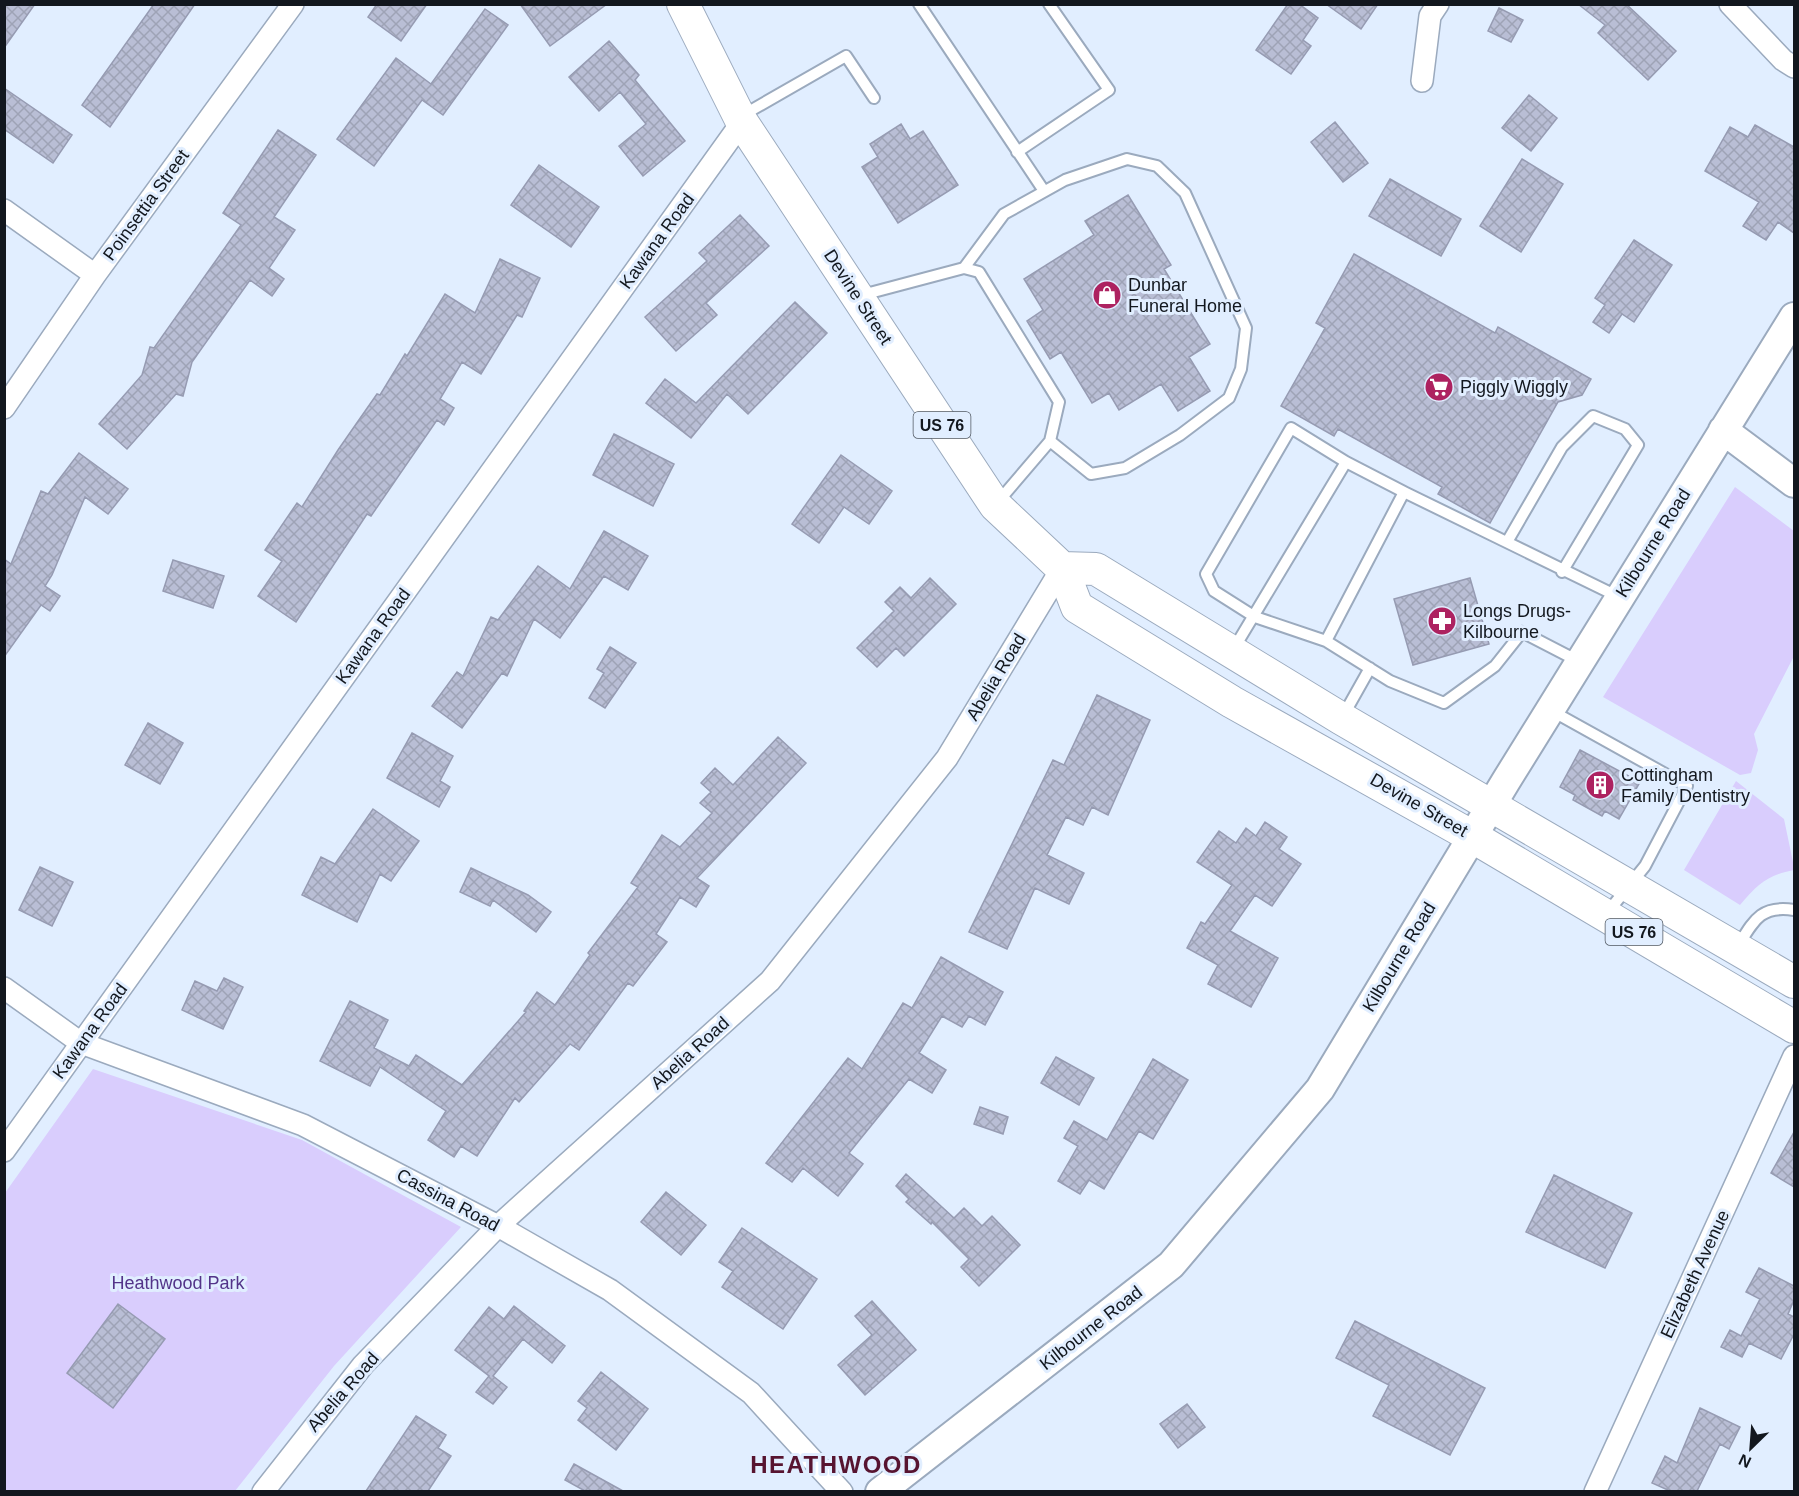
<svg xmlns="http://www.w3.org/2000/svg" width="1799" height="1496" font-family="Arial,sans-serif">
<style>
.green{fill:#d9cdfd}
.building{fill:url(#building-cross-hatch);stroke:#969bb2;stroke-width:1.5}
.lines{fill:none;stroke-linecap:round;stroke-linejoin:round}
.lane-casing{stroke:#9baabe;stroke-width:14}
.street-casing{stroke:#9baabe;stroke-width:24}
.secondary-casing{stroke:#9baabe;stroke-width:32}
.primary-casing{stroke:#9baabe;stroke-width:34}
.lane{stroke:#fff;stroke-width:10}
.street{stroke:#fff;stroke-width:21}
.secondary{stroke:#fff;stroke-width:28}
.primary{stroke:#fff;stroke-width:32}
.labels{text-anchor:middle;dominant-baseline:central;stroke-width:6;stroke-linejoin:round;paint-order:stroke}
.shield{fill:#e1eeff;stroke:#505862;stroke-width:1.5}
.shield-label{font-size:16px;font-weight:bold;fill:#12171e}
.street-label{font-size:18px;fill:#12171e;stroke:#e1eeff}
.poi-label{font-size:18px;fill:#12171e;stroke:#e1eeff;text-anchor:start}
.park-label{font-size:18px;fill:#533489;stroke:#e1eeff}
.district-label{font-size:24px;font-weight:bold;letter-spacing:1.5px;fill:#571430;stroke:#e1eeff}
</style>
<defs>
<pattern id="building-cross-hatch" width="8" height="8" patternUnits="userSpaceOnUse" patternTransform="scale(1.5)"><rect width="8" height="8" fill="#b9bed5"/><path d="M0 0l8 8M0 8l8-8" fill="none" stroke="#9ea3b6"/></pattern>
</defs>
<rect width="100%" height="100%" fill="#e1eeff"/>
<!-- green -->
<path class="green" d="M 1735,487 L 1794,531 L 1794,656 L 1754,734 L 1758,750 L 1751,773 L 1740,775 L 1603,697 Z
M 1736,781 L 1784,819 L 1794,867 L 1794,870 C 1767,875 1758,884 1740,905 L 1684,870 Z
M 93,1069 L 302,1140 L 461,1227 L 334,1366 L 235,1491 L 5,1492 L 5,1193 Z"/>
<!-- building -->
<path class="building" d="M 4,4 L 35,4 L 4,48 Z
M 154,4 L 195,4 L 110,127 L 82,105 Z
M 377,4 L 427,4 L 401,41 L 368,17 Z
M 520,4 L 607,4 L 550,46 Z
M 1288,4 L 1299,4 L 1318,18 L 1303,40 L 1311,46 L 1291,74 L 1256,50 Z
M 1326,4 L 1378,4 L 1361,29 Z
M 1578,4 L 1626,4 L 1676,51 L 1648,80 L 1598,33 L 1605,25 Z
M 1499,8 L 1523,20 L 1511,42 L 1488,31 Z
M 485,9 L 508,25 L 443,115 L 422,100 L 374,166 L 337,139 L 396,58 L 431,84 Z
M 609,41 L 639,75 L 635,80 L 685,141 L 643,176 L 619,146 L 646,124 L 620,92 L 599,111 L 569,77 Z
M 4,88 L 72,135 L 53,163 L 4,129 Z
M 1529,95 L 1557,118 L 1531,151 L 1502,128 Z
M 1335,122 L 1368,163 L 1343,182 L 1311,142 Z
M 901,124 L 910,139 L 923,131 L 958,185 L 898,223 L 862,167 L 878,157 L 870,144 Z
M 1755,125 L 1794,147 L 1794,233 L 1778,222 L 1766,240 L 1743,226 L 1759,202 L 1705,171 L 1730,127 L 1748,137 Z
M 278,130 L 316,155 L 274,217 L 295,230 L 269,268 L 284,279 L 272,296 L 250,280 L 192,362 L 183,396 L 176,394 L 127,449 L 99,424 L 142,375 L 150,347 L 154,348 L 241,225 L 223,213 Z
M 1522,159 L 1563,184 L 1521,252 L 1480,226 Z
M 539,165 L 599,207 L 571,247 L 511,205 Z
M 1390,179 L 1461,219 L 1441,256 L 1369,216 Z
M 1128,195 L 1171,265 L 1164,269 L 1210,344 L 1189,357 L 1210,391 L 1178,411 L 1161,384 L 1119,410 L 1109,393 L 1092,403 L 1061,352 L 1050,359 L 1027,321 L 1043,310 L 1024,279 L 1094,235 L 1085,221 Z
M 740,215 L 769,246 L 706,303 L 717,315 L 676,351 L 645,317 L 707,261 L 699,253 Z
M 1634,240 L 1672,265 L 1634,322 L 1622,314 L 1609,333 L 1593,322 L 1605,305 L 1595,298 Z
M 1354,254 L 1495,333 L 1498,327 L 1591,379 L 1582,395 L 1558,402 L 1490,523 L 1438,494 L 1442,487 L 1338,429 L 1334,436 L 1281,406 L 1325,328 L 1316,323 Z
M 500,259 L 540,278 L 522,317 L 517,315 L 481,374 L 462,362 L 440,399 L 454,408 L 444,425 L 437,420 L 371,516 L 367,514 L 296,622 L 258,596 L 282,561 L 265,550 L 297,503 L 302,507 L 338,450 L 377,394 L 380,395 L 405,354 L 407,356 L 445,294 L 475,313 Z
M 795,302 L 827,333 L 748,414 L 727,394 L 691,438 L 646,403 L 665,379 L 696,403 Z
M 614,434 L 674,464 L 653,506 L 593,475 Z
M 79,453 L 128,489 L 108,514 L 85,497 L 52,575 L 45,586 L 60,596 L 50,611 L 41,605 L 4,657 L 4,559 L 11,564 L 41,491 L 48,494 Z
M 841,455 L 892,491 L 869,524 L 844,507 L 819,543 L 792,524 Z
M 604,531 L 648,556 L 628,590 L 604,576 L 560,638 L 534,619 L 507,676 L 502,673 L 462,728 L 432,706 L 457,672 L 463,676 L 491,617 L 498,620 L 538,566 L 570,589 Z
M 173,560 L 224,576 L 213,608 L 163,591 Z
M 930,578 L 956,604 L 904,656 L 896,648 L 877,667 L 857,648 L 894,611 L 885,602 L 900,587 L 911,598 Z
M 1470,578 L 1489,644 L 1413,665 L 1394,599 Z
M 610,647 L 636,663 L 605,708 L 589,698 L 604,673 L 597,669 Z
M 1097,695 L 1150,720 L 1108,815 L 1092,807 L 1083,825 L 1066,817 L 1047,855 L 1084,873 L 1069,904 L 1035,888 L 1007,949 L 969,932 L 1053,760 L 1064,765 Z
M 148,723 L 183,743 L 160,784 L 125,765 Z
M 412,733 L 453,756 L 440,781 L 450,787 L 439,807 L 387,778 Z
M 778,737 L 806,763 L 697,878 L 709,886 L 696,907 L 680,897 L 656,934 L 667,942 L 633,986 L 628,983 L 579,1050 L 570,1044 L 519,1102 L 515,1098 L 477,1156 L 461,1146 L 454,1157 L 428,1140 L 446,1111 L 380,1067 L 370,1086 L 320,1061 L 350,1001 L 388,1020 L 374,1048 L 409,1066 L 416,1055 L 462,1085 L 526,1012 L 524,1011 L 537,992 L 555,1005 L 590,955 L 588,953 L 638,887 L 631,883 L 662,835 L 680,847 L 712,813 L 700,803 L 711,792 L 701,783 L 715,768 L 733,785 Z
M 1580,750 L 1640,782 L 1619,819 L 1605,811 L 1602,816 L 1573,800 L 1575,795 L 1560,787 Z
M 373,809 L 419,841 L 391,881 L 380,874 L 357,922 L 302,895 L 321,857 L 335,864 Z
M 1265,822 L 1287,837 L 1279,849 L 1301,864 L 1272,906 L 1255,895 L 1230,931 L 1278,958 L 1251,1007 L 1208,984 L 1218,965 L 1187,948 L 1201,922 L 1205,924 L 1232,885 L 1197,862 L 1219,831 L 1236,843 L 1246,828 L 1256,836 Z
M 40,867 L 73,882 L 52,926 L 19,910 Z
M 471,868 L 528,895 L 551,912 L 536,932 L 493,900 L 490,906 L 460,892 Z
M 941,957 L 1003,992 L 985,1025 L 969,1016 L 962,1027 L 942,1016 L 919,1053 L 946,1070 L 932,1093 L 909,1079 L 849,1153 L 863,1164 L 838,1196 L 803,1168 L 792,1182 L 766,1163 L 848,1058 L 862,1069 L 903,1003 L 912,1008 Z
M 224,978 L 243,987 L 223,1029 L 182,1010 L 195,981 L 217,991 Z
M 1056,1057 L 1094,1078 L 1079,1105 L 1041,1083 Z
M 1153,1059 L 1188,1080 L 1153,1139 L 1139,1131 L 1104,1189 L 1089,1180 L 1080,1194 L 1058,1181 L 1078,1146 L 1064,1138 L 1074,1121 L 1107,1140 Z
M 980,1107 L 1008,1117 L 1003,1134 L 974,1124 Z
M 1794,1132 L 1794,1187 L 1771,1173 Z
M 906,1174 L 954,1218 L 964,1208 L 982,1226 L 992,1216 L 1020,1245 L 979,1286 L 961,1267 L 969,1259 L 932,1222 L 931,1224 L 906,1202 L 909,1199 L 896,1186 Z
M 1554,1175 L 1632,1213 L 1605,1268 L 1526,1232 Z
M 666,1192 L 706,1225 L 681,1255 L 641,1222 Z
M 742,1228 L 817,1279 L 783,1329 L 722,1287 L 733,1271 L 719,1262 Z
M 1759,1268 L 1794,1286 L 1794,1300 L 1788,1314 L 1794,1317 L 1794,1334 L 1781,1359 L 1749,1343 L 1742,1357 L 1721,1347 L 1730,1330 L 1741,1336 L 1760,1299 L 1746,1292 Z
M 872,1301 L 916,1350 L 865,1395 L 838,1365 L 872,1335 L 855,1316 Z
M 118,1304 L 165,1339 L 113,1408 L 67,1373 Z
M 514,1306 L 565,1346 L 552,1363 L 523,1339 L 493,1376 L 507,1387 L 493,1404 L 476,1392 L 489,1376 L 455,1350 L 489,1307 L 504,1319 Z
M 1355,1321 L 1485,1388 L 1450,1455 L 1373,1416 L 1389,1385 L 1336,1358 Z
M 601,1372 L 648,1409 L 616,1450 L 578,1420 L 587,1408 L 578,1401 Z
M 1187,1404 L 1205,1427 L 1178,1448 L 1160,1424 Z
M 1700,1408 L 1740,1427 L 1729,1449 L 1720,1444 L 1697,1491 L 1670,1491 L 1652,1483 L 1665,1456 L 1677,1463 Z
M 416,1416 L 446,1435 L 438,1448 L 451,1456 L 428,1491 L 366,1491 Z
M 574,1464 L 623,1491 L 585,1491 L 565,1480 Z"/>
<g class="lines">
<!-- lane casing -->
<g class="lane-casing">
<path id="lane" d="M 919,4 L 1044,191
M 743,115 L 846,56 L 874,98
M 1017,152 L 1109,90 L 1049,4
M 964,268 L 1004,214 L 1065,180 L 1127,159 L 1157,166 L 1185,193 L 1246,328 L 1241,369 L 1229,398 L 1180,435 L 1125,468 L 1091,474 L 1050,441
M 862,295 L 964,268 L 979,272 L 1059,402 L 1050,441 L 997,503
M 1507,542 L 1562,447 L 1593,416 L 1625,429 L 1638,445 L 1562,572
M 1326,641 L 1404,492
M 1233,650 L 1346,462
M 1580,662 L 1522,632 L 1495,666 L 1444,703 L 1390,681 L 1326,641 L 1255,617 L 1214,591 L 1206,574 L 1291,428 L 1346,462 L 1404,492 L 1619,597
M 1552,711 L 1687,786 L 1645,866 L 1607,913
M 1343,716 L 1370,668
M 1738,946 C 1754,920 1761,905 1794,910"/>
</g>
<!-- street casing -->
<g class="street-casing">
<path id="street" d="M 1730,4 L 1783,60 L 1794,67
M 1422,81 L 1430,16 L 1438,4
M 4,210 L 95,275
M 4,408 L 95,275 L 293,4
M 4,988 L 81,1043 L 303,1125 L 498,1226 L 610,1290 L 751,1393 L 842,1492
M 4,1151 L 742,122
M 263,1492 L 363,1365 L 498,1226 L 770,981 L 947,758 L 1062,568
M 1595,1492 L 1794,1056"/>
</g>
<!-- secondary casing -->
<g class="secondary-casing">
<path id="secondary" d="M 1723,430 L 1794,483
M 880,1492 L 1171,1265 L 1320,1089 L 1506,781 L 1794,317"/>
</g>
<!-- primary casing -->
<g class="primary-casing">
<path id="primary" d="M 683,4 L 742,122 L 995,505 L 1062,568 L 1077,607 L 1232,702 L 1473,837 L 1794,1027
M 1062,568 L 1096,569 L 1342,719 L 1794,982"/>
</g>
<!-- lane -->
<use href="#lane" class="lane"/>
<!-- street -->
<use href="#street" class="street"/>
<!-- secondary -->
<use href="#secondary" class="secondary"/>
<!-- primary -->
<use href="#primary" class="primary"/>
</g>
<!-- icons -->
<defs>
<g id="shop-disc" transform="scale(1.5)"><circle r="9.5" fill="#ad2260" stroke="#e1eeff"/><path d="M-5-2.5h2.3a2.7 3.5 0 0 1 5.4 0H5L5.5 6h-11ZM-1.5-2.5h3a1.5 2.3 0 0 0-3 0Z" fill="#fff"/></g>
<g id="supermarket-disc" transform="scale(1.5)"><circle r="9.5" fill="#ad2260" stroke="#e1eeff"/><path d="M-6-5.5h2.5l.6 2H6L4.5 2H-2.5L-4.4-4H-6ZM-1.5 3.2a1.3 1.3 0 1 0 .1 0ZM3 3.2a1.3 1.3 0 1 0 .1 0Z" fill="#fff"/></g>
<g id="pharmacy-disc" transform="scale(1.5)"><circle r="9.5" fill="#ad2260" stroke="#e1eeff"/><path d="M-2-6h4v4h4v4h-4v4h-4v-4h-4v-4h4Z" fill="#fff"/></g>
<g id="building-disc" transform="scale(1.5)"><circle r="9.5" fill="#ad2260" stroke="#e1eeff"/><path d="M-4-6H4V6H1V3H-1V6H-4ZM-2.5-4.3h1.7v1.8h-1.7ZM.8-4.3h1.7v1.8H.8ZM-2.5-1h1.7V.8h-1.7ZM.8-1h1.7V.8H.8Z" fill="#fff"/></g>
</defs>
<g fill-rule="evenodd">
<use href="#shop-disc" x="1107" y="295"/>
<use href="#supermarket-disc" x="1439" y="387"/>
<use href="#pharmacy-disc" x="1442" y="621"/>
<use href="#building-disc" x="1600" y="785"/>
</g>
<g class="labels">
<!-- shield labels -->
<g class="shield">
<rect x="913.5" y="412" width="57" height="26" rx="4.5"/>
<rect x="1605.5" y="919" width="57" height="26" rx="4.5"/>
</g>
<g class="shield-label">
<text x="942" y="425">US 76</text>
<text x="1634" y="932">US 76</text>
</g>
<!-- street labels -->
<g class="street-label">
<text transform="translate(146 205) rotate(-54)">Poinsettia Street</text>
<text transform="translate(657 241) rotate(-54)">Kawana Road</text>
<text transform="translate(858 297) rotate(57)">Devine Street</text>
<text transform="translate(1653 543) rotate(-58)">Kilbourne Road</text>
<text transform="translate(373 636) rotate(-54)">Kawana Road</text>
<text transform="translate(996 677) rotate(-59)">Abelia Road</text>
<text transform="translate(1419 805) rotate(30)">Devine Street</text>
<text transform="translate(1399 957) rotate(-59)">Kilbourne Road</text>
<text transform="translate(90 1031) rotate(-54)">Kawana Road</text>
<text transform="translate(690 1053) rotate(-42)">Abelia Road</text>
<text transform="translate(448 1200) rotate(28)">Cassina Road</text>
<text transform="translate(1695 1274) rotate(-65)">Elizabeth Avenue</text>
<text transform="translate(1091 1328) rotate(-38)">Kilbourne Road</text>
<text transform="translate(343 1392) rotate(-49)">Abelia Road</text>
</g>
<!-- poi labels -->
<g class="poi-label">
<text x="1128" y="285">Dunbar<tspan x="1128" dy="21">Funeral Home</tspan></text>
<text x="1460" y="387">Piggly Wiggly</text>
<text x="1463" y="611">Longs Drugs-<tspan x="1463" dy="21">Kilbourne</tspan></text>
<text x="1621" y="775">Cottingham<tspan x="1621" dy="21">Family Dentistry</tspan></text>
</g>
<!-- park labels -->
<g class="park-label">
<text x="178" y="1283">Heathwood Park</text>
</g>
<!-- district labels -->
<g class="district-label">
<text x="836" y="1464">HEATHWOOD</text>
</g>
</g>
<!-- border -->
<rect width="1799" height="1496" fill="none" stroke="#12171e" stroke-width="12"/>
<!-- north arrow -->
<g transform="translate(1751 1448) rotate(205)" stroke="#e1eeff" stroke-width="4.5" paint-order="stroke">
<path d="M0-4.5L10 22L0 15L-10 22Z" fill="#12171e"/>
<text y="-9" font-size="16" font-weight="bold" text-anchor="middle" fill="#12171e">N</text>
</g>
</svg>
